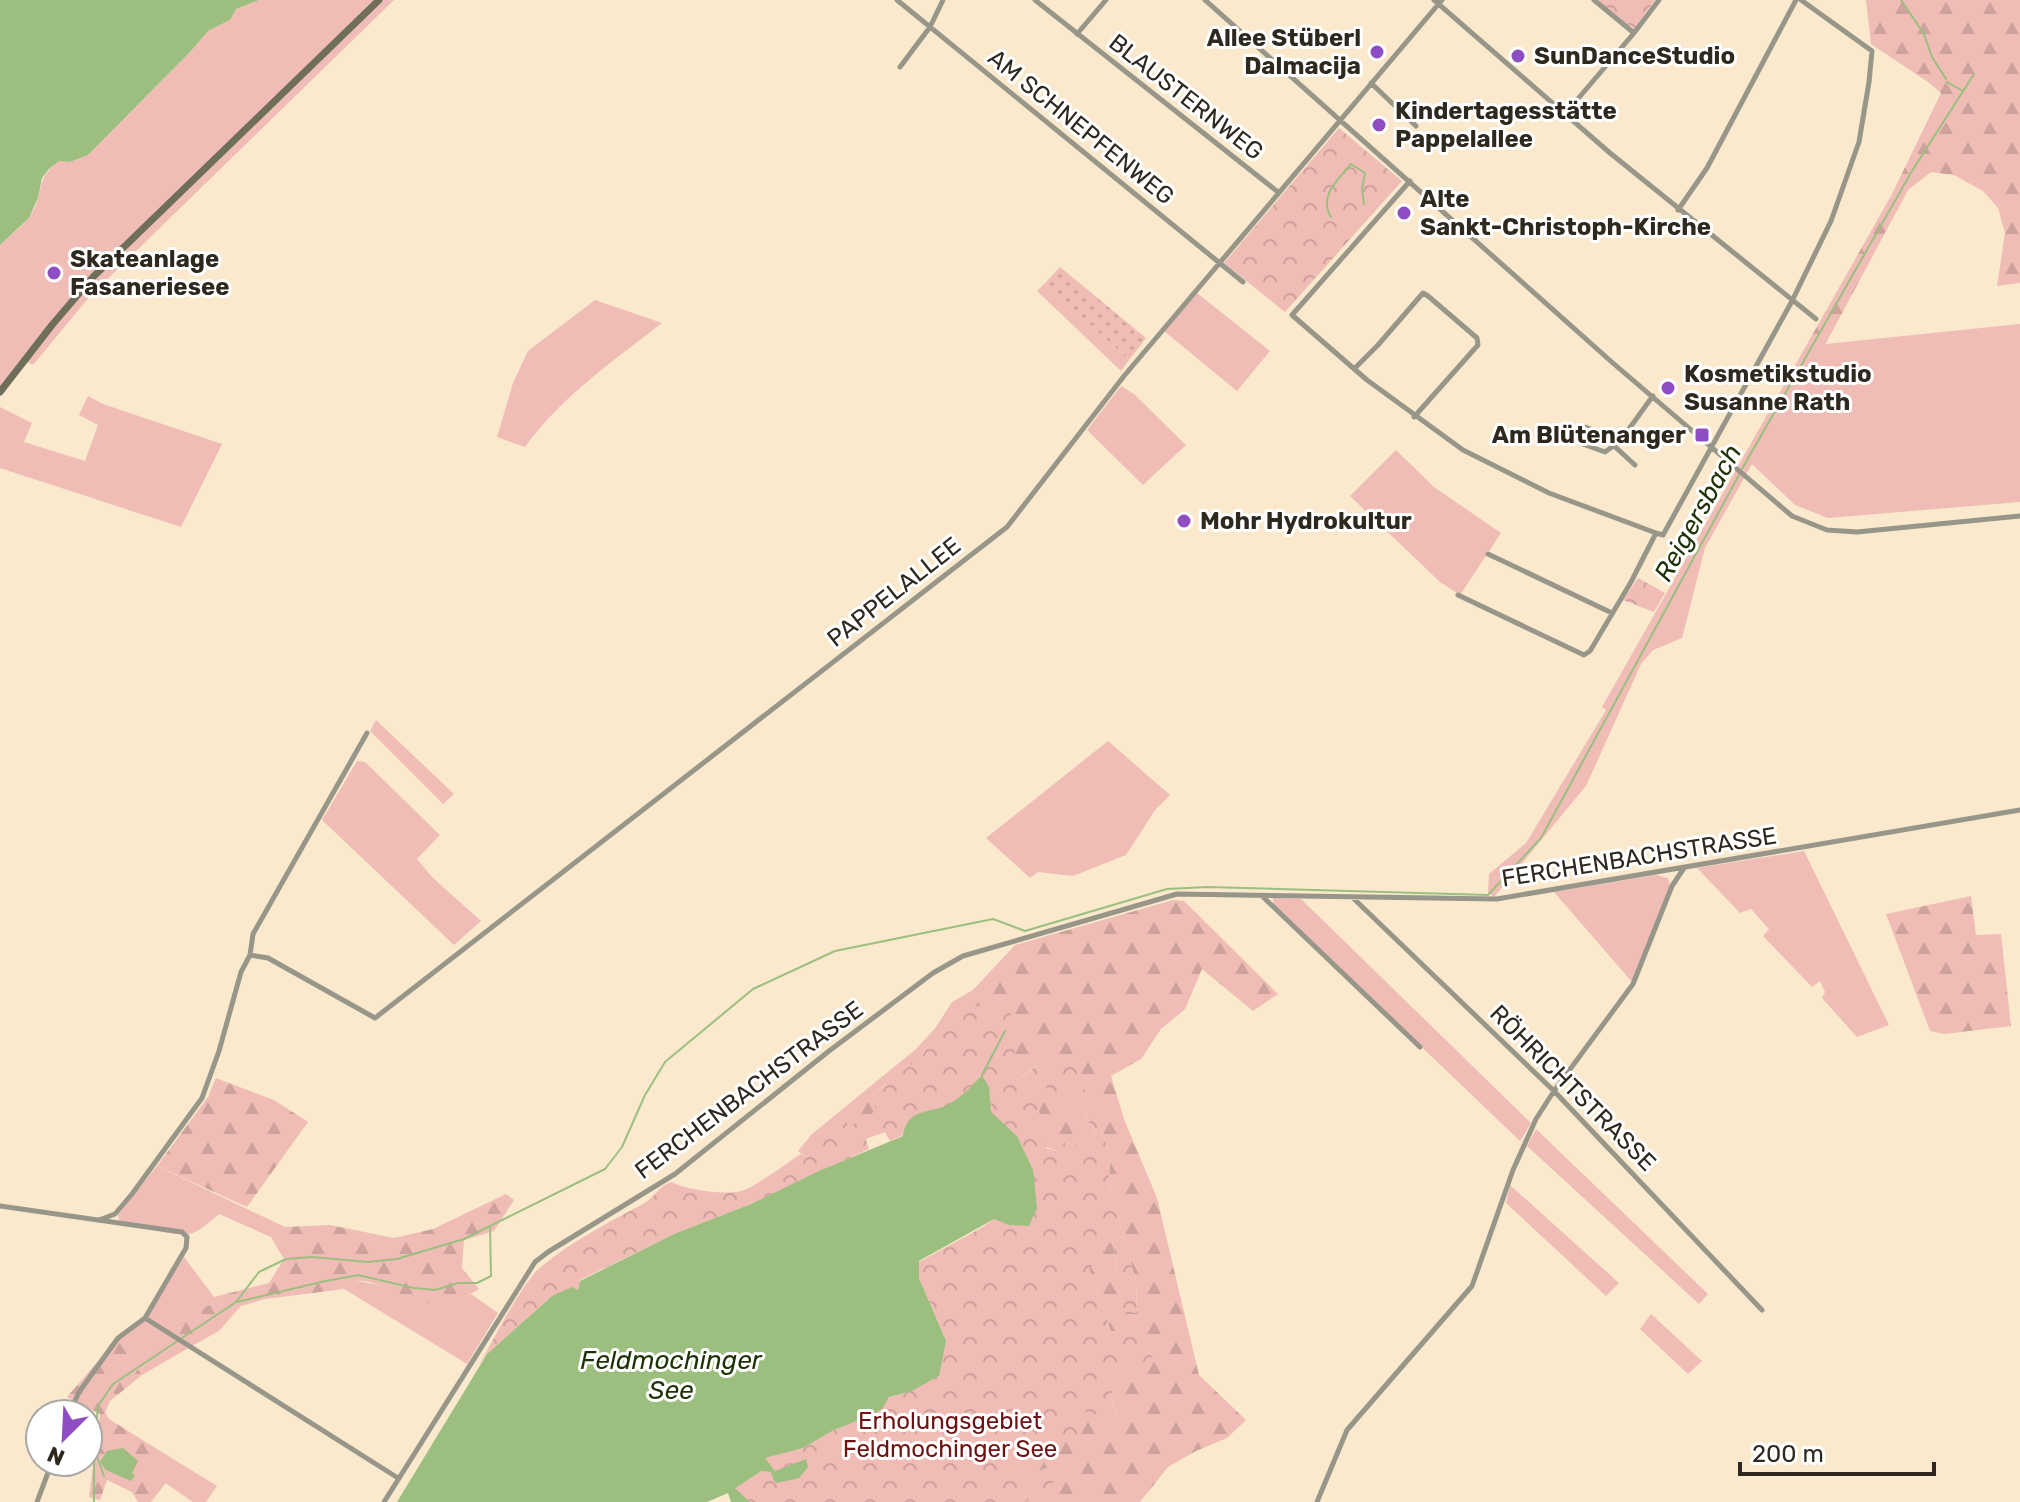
<svg xmlns="http://www.w3.org/2000/svg" width="2020" height="1502" font-family="Rubik,sans-serif">
<style>
.grass{fill:#efbdb6}
.forest{fill:url(#forest-firs)}
.park{fill:url(#park-crowns);fill-rule:evenodd}
.garden{fill:url(#garden-dots)}
.water{fill:#9cbf80}
.lines{fill:none;stroke-linecap:round;stroke-linejoin:round}
.stream{stroke:#9cbf80;stroke-width:2}
.minor{stroke:#979689;stroke-width:5}
.secondary{stroke:#6e6e5b;stroke-width:7}
.poi-dot{fill:#8e4dc2;stroke:#fff;stroke-width:3}
.labels{text-anchor:middle;dominant-baseline:central;stroke-width:6;stroke-linejoin:round;paint-order:stroke}
.poi-label{font-size:24px;font-weight:bold;fill:#2e281e;stroke:#fff;text-anchor:start}
.street-label{font-size:24px;fill:#2e281e;stroke:#fff}
.park-label{font-size:24px;fill:#6d1313;stroke:#fff}
.water-label{font-size:26px;font-style:italic;fill:#1d3305;stroke:#fff}
</style>
<defs>
<pattern id="forest-firs" width="22" height="20" patternUnits="userSpaceOnUse" patternTransform="scale(2)"><rect width="22" height="20" fill="#efbdb6"/><path d="M5 1l3.5 6h-7zM16 11l3.5 6h-7z" fill="#cda29c"/></pattern>
<pattern id="park-crowns" width="20" height="18" patternUnits="userSpaceOnUse" patternTransform="scale(2)"><rect width="20" height="18" fill="#efbdb6"/><path d="M2 6a3 3 0 1 1 6 0M12 15a3 3 0 1 1 6 0" fill="none" stroke="#cda29c"/></pattern>
<pattern id="garden-dots" width="8" height="8" patternUnits="userSpaceOnUse" patternTransform="scale(2)"><rect width="8" height="8" fill="#efbdb6"/><path d="M2 2h.1M6 6h.1" fill="none" stroke="#cda29c" stroke-width="1.8" stroke-linecap="round"/></pattern>
</defs>
<rect width="100%" height="100%" fill="#fae9cd"/>
<!-- grass -->
<path class="grass" d="M 259,0 L 394,0 L 91,295 L 33,365 L 27,362 L 0,395 L 0,245 C 9,236 22,227 29,217 C 46,195 33,180 59,161 L 70,162 L 88,155 L 191,51 L 208,31 L 230,20 L 236,9 Z
M 1045,283 L 1129,360 L 1121,371 L 1037,291 Z
M 1197,293 L 1270,351 L 1237,391 L 1164,331 Z
M 595,300 L 662,323 C 613,361 562,396 525,447 L 497,437 L 513,383 L 528,351 Z
M 2020,324 L 2020,502 L 1828,518 L 1795,505 L 1752,464 L 1705,548 L 1682,638 L 1653,650 L 1641,664 L 1586,786 L 1494,897 L 1488,892 L 1489,874 L 1526,843 L 1606,710 L 1602,707 L 1806,346 Z
M 1121,386 L 1134,394 L 1186,445 L 1143,485 L 1087,430 Z
M 88,396 L 103,404 L 222,444 L 181,527 L 0,468 L 0,407 L 32,423 L 24,442 L 85,461 L 98,425 L 79,415 Z
M 1396,450 L 1434,487 L 1501,533 L 1460,595 L 1440,582 L 1350,496 Z
M 376,720 L 454,794 L 443,804 L 370,731 Z
M 1108,741 L 1170,795 L 1155,810 L 1126,855 L 1073,876 L 1038,872 L 1030,878 L 986,838 Z
M 357,761 L 365,762 L 440,835 L 417,859 L 432,877 L 481,921 L 454,945 L 322,820 Z
M 1804,851 L 1889,1025 L 1857,1037 L 1822,998 L 1825,992 L 1820,981 L 1812,987 L 1763,936 L 1769,929 L 1751,909 L 1740,913 L 1697,868 Z
M 1656,875 L 1668,878 L 1670,885 L 1632,982 L 1554,892 Z
M 1273,898 L 1301,899 L 1531,1123 L 1520,1141 L 1273,905 Z
M 1536,1129 L 1708,1294 L 1699,1304 L 1527,1146 Z
M 157,1166 L 285,1227 L 271,1237 L 219,1214 C 211,1220 203,1229 193,1233 C 177,1238 136,1226 119,1220 L 118,1215 Z
M 1510,1185 L 1619,1283 L 1606,1296 L 1506,1203 Z
M 184,1257 L 214,1297 L 212,1303 L 176,1324 L 190,1347 L 142,1375 L 117,1339 L 145,1319 Z
M 351,1280 C 386,1284 437,1307 471,1294 L 498,1313 L 467,1364 L 336,1284 Z
M 1651,1314 L 1702,1361 L 1688,1374 L 1640,1329 Z
M 165,1454 L 217,1486 L 206,1502 L 193,1502 L 151,1473 Z"/>
<!-- forest -->
<path class="forest" d="M 1866,0 L 2020,0 L 2020,283 L 1997,286 L 2005,233 L 1998,208 L 1983,191 L 1954,175 L 1931,172 L 1908,190 L 1825,345 L 1806,346 L 1892,194 L 1941,93 L 1928,82 L 1871,44 Z
M 1971,896 L 1976,935 L 2001,934 L 2011,1026 L 1944,1034 L 1930,1031 L 1886,914 Z
M 1173,900 L 1184,901 L 1278,994 L 1253,1011 L 1202,969 L 1185,1009 L 1161,1029 L 1141,1059 L 1111,1076 L 1124,1119 L 1157,1198 L 1199,1375 L 1246,1420 L 1227,1438 L 1196,1451 L 1168,1467 L 1140,1502 L 1026,1502 L 1057,1479 L 1023,1478 L 1005,1441 L 1046,1436 L 1070,1407 L 1118,1419 L 1110,1395 L 1129,1370 L 1111,1332 L 1089,1268 L 1105,1227 L 1113,1245 L 1122,1310 L 1137,1313 L 1136,1282 L 1109,1183 L 1110,1153 L 1071,1057 L 1036,1065 L 1017,1081 L 1029,1091 L 1045,1085 L 1073,1101 L 1097,1132 L 1080,1146 L 1059,1142 L 1057,1151 L 886,1084 L 870,1097 L 878,1110 L 807,1157 L 798,1151 L 812,1134 L 916,1049 L 936,1027 L 952,1002 L 973,990 L 1015,945 Z
M 216,1078 L 274,1100 L 308,1122 L 247,1207 L 157,1166 L 208,1097 Z
M 506,1194 L 514,1200 L 494,1231 L 464,1240 L 462,1268 L 479,1289 C 464,1299 434,1307 417,1302 C 385,1293 375,1273 337,1284 L 344,1289 L 265,1299 L 241,1306 L 219,1331 L 190,1347 L 172,1335 L 176,1324 L 212,1303 L 214,1297 L 269,1283 L 284,1259 L 271,1237 L 285,1227 L 330,1225 L 394,1238 L 433,1229 Z
M 117,1339 L 142,1375 L 110,1401 L 105,1413 L 109,1419 L 165,1454 L 152,1473 L 166,1483 L 151,1502 L 138,1502 L 132,1492 L 107,1480 L 100,1500 L 89,1497 L 100,1414 L 67,1397 Z"/>
<!-- park -->
<path class="park" d="M 1596,0 L 1655,0 L 1634,29 Z
M 1339,128 L 1402,181 L 1285,312 L 1224,263 Z
M 1638,578 L 1665,593 L 1654,612 L 1623,600 Z
M 995,1003 L 1012,1015 L 1017,1037 L 1012,1073 L 1017,1081 L 1047,1057 L 1071,1056 L 1110,1153 L 1109,1183 L 1136,1282 L 1137,1313 L 1122,1311 L 1113,1245 L 1105,1229 L 1104,1256 L 1089,1268 L 1111,1331 L 1142,1330 L 1153,1360 L 1129,1370 L 1110,1395 L 1118,1420 L 1071,1408 L 1081,1432 L 1072,1438 L 1046,1436 L 1036,1453 L 1006,1442 L 1023,1477 L 1049,1467 L 1058,1479 L 1026,1502 L 750,1502 L 734,1488 L 763,1471 L 775,1471 L 764,1458 L 803,1448 L 834,1430 L 872,1415 L 889,1397 L 910,1392 L 946,1341 L 919,1278 L 919,1262 L 981,1228 L 994,1219 L 1002,1222 L 903,1135 L 890,1141 L 885,1132 L 866,1139 L 869,1149 L 751,1204 L 674,1234 L 580,1280 L 578,1290 L 552,1296 L 487,1354 L 479,1365 C 493,1341 522,1282 542,1266 C 572,1241 609,1222 643,1204 C 654,1198 659,1186 671,1182 C 687,1190 731,1197 747,1189 C 766,1179 784,1165 801,1154 L 807,1157 L 819,1147 L 814,1139 L 836,1123 L 851,1126 L 877,1110 L 870,1097 L 921,1057 L 957,1010 ZM 1045,1085 L 1056,1104 L 1073,1101 L 1097,1132 L 1080,1146 L 1059,1142 L 1056,1151 L 1046,1148 L 1040,1127 L 1039,1098 L 1030,1091 Z"/>
<!-- garden -->
<path class="garden" d="M 1060,267 L 1146,338 L 1129,360 L 1045,283 Z"/>
<!-- water -->
<path class="water" d="M 0,0 L 259,0 L 236,9 L 230,20 L 208,31 L 191,51 L 88,155 L 70,162 L 59,161 L 49,169 L 42,178 L 38,198 L 29,218 L 0,245 Z
M 982,1075 L 989,1087 L 991,1112 L 1017,1136 L 1033,1170 L 1037,1208 L 1029,1226 L 1009,1225 L 994,1219 L 919,1261 L 919,1278 L 946,1341 L 939,1376 L 910,1392 L 889,1397 L 882,1409 L 872,1415 L 834,1430 L 803,1448 L 765,1458 L 775,1471 L 806,1459 L 808,1467 L 799,1478 L 777,1483 L 774,1481 L 771,1472 L 762,1471 L 735,1488 L 750,1502 L 731,1502 L 728,1493 L 707,1502 L 397,1502 L 487,1354 L 552,1296 L 572,1287 L 578,1290 L 580,1281 L 674,1234 L 751,1204 L 819,1171 L 903,1136 C 907,1107 930,1114 947,1105 C 961,1098 971,1087 982,1075 Z
M 123,1448 L 138,1461 L 132,1473 L 135,1476 L 131,1481 L 106,1470 L 100,1462 L 107,1451 Z"/>
<g class="lines">
<!-- stream -->
<path class="stream" d="M 1901,0 L 1924,34 L 1932,57 L 1946,79
M 1947,82 L 1963,91
M 1331,217 C 1318,196 1338,180 1351,164 L 1365,173 L 1362,189 L 1364,204
M 1742,469 L 1912,171 L 1974,74
M 982,1075 L 1005,1031
M 237,1302 L 321,1282 L 358,1275 L 414,1288 L 435,1290 L 458,1283 L 477,1283 L 491,1276 L 490,1227
M 96,1454 L 104,1476
M 94,1502 L 94,1450 L 98,1406 L 113,1384 L 236,1302 L 259,1272 L 286,1259 L 312,1257 L 368,1262 L 397,1259 L 464,1239 L 605,1169 L 622,1147 L 645,1095 L 665,1062 L 753,989 L 835,951 L 993,919 L 1025,931 L 1167,889 L 1207,887 L 1488,895 L 1541,838 L 1739,475"/>
<!-- minor -->
<path class="minor" d="M 897,0 L 1243,282
M 1035,0 L 1278,192
M 1205,0 L 1614,364 L 1792,516 L 1827,530 L 1857,532 L 2020,516
M 1434,0 L 1610,153 L 1816,319
M 1594,0 L 1634,33 L 1659,0
M 1077,34 L 1106,0
M 900,67 L 930,27 L 943,0
M 1371,83 L 1416,126
M 1565,114 L 1634,33
M 1410,181 L 1292,315 L 1367,380 L 1463,450 L 1549,493 L 1656,533
M 1678,210 L 1707,168 L 1796,0
M 1354,369 L 1378,345 L 1423,293 L 1428,296 L 1477,338 L 1478,345 L 1414,417
M 1635,465 C 1623,455 1596,425 1581,427 L 1577,437 L 1580,443 L 1605,452 C 1626,438 1638,415 1653,396
M 1656,533 L 1663,535 L 1792,301 L 1831,221 L 1859,142 L 1869,82 L 1872,51 L 1801,0
M 1488,554 L 1612,613
M 1458,595 L 1584,655 L 1590,651 L 1631,582 L 1656,533
M 1262,896 L 1420,1047
M 1352,897 L 1554,1091 L 1762,1310
M 250,955 L 268,958 L 375,1018 L 1007,527 L 1124,376 L 1442,0
M 0,1206 L 182,1232 L 187,1237 L 186,1248 L 145,1318 L 118,1338 L 79,1392 L 69,1414
M 99,1220 L 115,1214 L 132,1194 L 202,1098 L 219,1051 L 241,972 L 250,955 L 253,934 L 367,733
M 145,1318 L 398,1478
M 37,1502 L 52,1462
M 384,1502 L 535,1262 L 548,1252 L 675,1174 L 829,1051 L 933,973 L 963,956 L 1177,894 L 1497,899 L 2020,810
M 1317,1502 L 1347,1430 L 1472,1286 L 1513,1170 L 1536,1119 L 1554,1091 L 1633,984 L 1672,886 L 1684,868"/>
<!-- secondary -->
<path class="secondary" d="M 0,392 L 52,325 L 93,277 L 379,0"/>
</g>
<!-- markers -->
<g class="poi-dot">
<circle cx="1377" cy="52" r="8"/>
<circle cx="1518" cy="56" r="8"/>
<circle cx="1379" cy="125" r="8"/>
<circle cx="1404" cy="213" r="8"/>
<circle cx="54" cy="273" r="8"/>
<circle cx="1668" cy="388" r="8"/>
<rect x="1694" y="427" width="16" height="16" rx="4"/>
<circle cx="1184" cy="521" r="8"/>
</g>
<g class="labels">
<!-- poi labels -->
<g class="poi-label">
<text x="1361" y="38" text-anchor="end">Allee Stüberl<tspan x="1361" dy="28">Dalmacija</tspan></text>
<text x="1534" y="56">SunDanceStudio</text>
<text x="1395" y="111">Kindertagesstätte<tspan x="1395" dy="28">Pappelallee</tspan></text>
<text x="1420" y="199">Alte<tspan x="1420" dy="28">Sankt-Christoph-Kirche</tspan></text>
<text x="70" y="259">Skateanlage<tspan x="70" dy="28">Fasaneriesee</tspan></text>
<text x="1684" y="374">Kosmetikstudio<tspan x="1684" dy="28">Susanne Rath</tspan></text>
<text x="1686" y="435" text-anchor="end">Am Blütenanger</text>
<text x="1200" y="521">Mohr Hydrokultur</text>
</g>
<!-- street labels -->
<g class="street-label">
<text transform="translate(1186 97) rotate(38)">BLAUSTERNWEG</text>
<text transform="translate(1081 127) rotate(39)">AM SCHNEPFENWEG</text>
<text transform="translate(894 592) rotate(-38)">PAPPELALLEE</text>
<text transform="translate(1639 857) rotate(-9)">FERCHENBACHSTRASSE</text>
<text transform="translate(1573 1088) rotate(45)">RÖHRICHTSTRASSE</text>
<text transform="translate(749 1090) rotate(-37)">FERCHENBACHSTRASSE</text>
</g>
<!-- park labels -->
<g class="park-label">
<text x="950" y="1421">Erholungsgebiet<tspan x="950" dy="28">Feldmochinger See</tspan></text>
</g>
<!-- water labels -->
<g class="water-label">
<text transform="translate(1698 513) rotate(-61)">Reigersbach</text>
<text x="671" y="1360">Feldmochinger<tspan x="671" dy="30">See</tspan></text>
</g>
</g>
<!-- north arrow -->
<g transform="translate(64 1438) rotate(204)"><circle r="38" fill="#ffffff" stroke="#aba9a5" stroke-width="2"/>
<path d="M0-6L14 30L0 20L-14 30Z" fill="#8e4dc2"/>
<text y="-12" font-size="22" font-weight="bold" text-anchor="middle" fill="#2e281e">N</text>
</g>
<!-- scale -->
<path d="M1740 1462v12h194v-12" fill="none" stroke="#2e281e" stroke-width="4"/>
<text x="1752" y="1462" font-size="24" fill="#2e281e" stroke="#ffffff" stroke-width="6" paint-order="stroke">200 m</text>
</svg>
